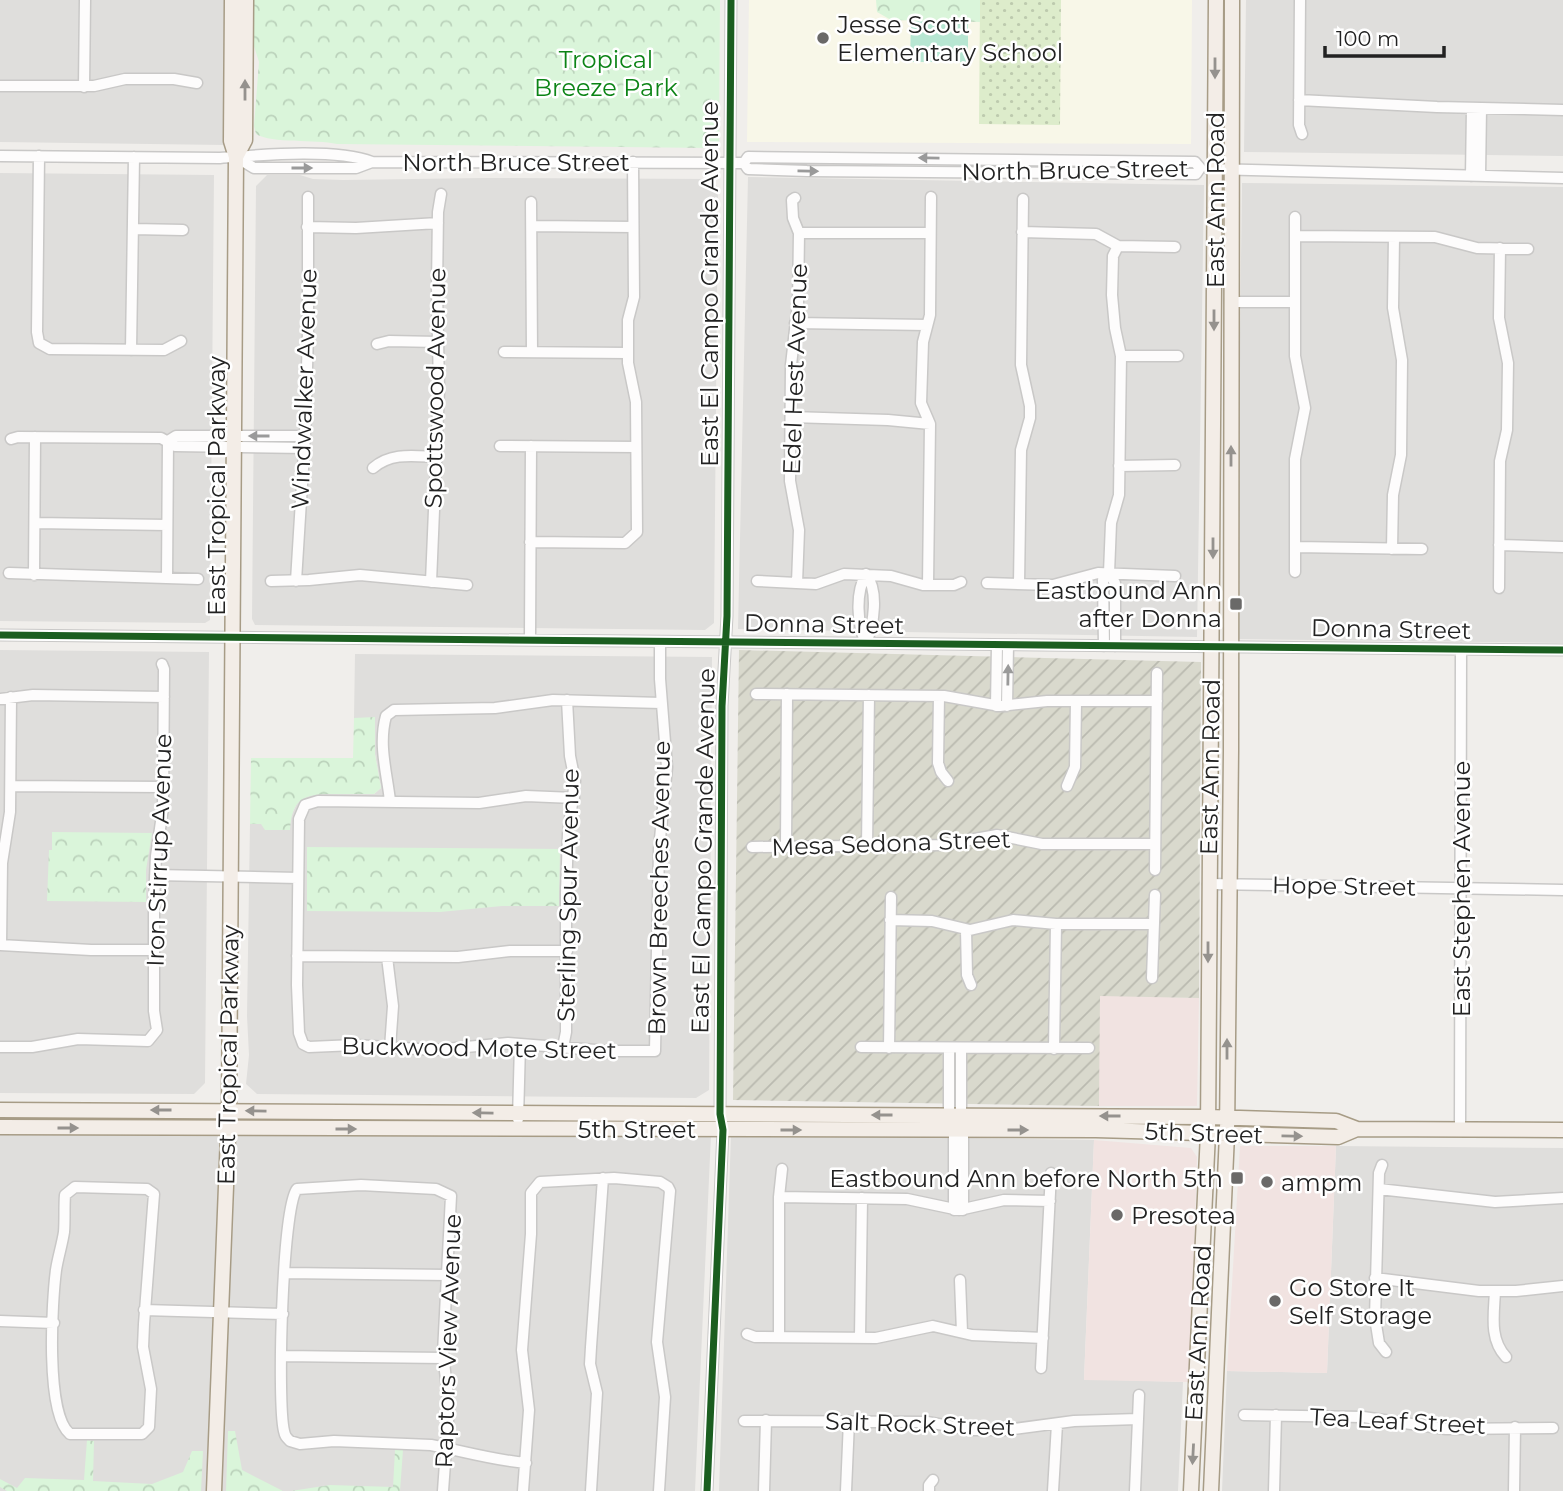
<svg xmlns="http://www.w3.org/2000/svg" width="1563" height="1491" font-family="Montserrat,sans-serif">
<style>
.residential{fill:#dfdedc}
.commercial{fill:#f1e3e1}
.education{fill:#f8f7e8}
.construction{fill:url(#construction-furrows)}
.grass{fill:url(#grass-dots)}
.park{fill:url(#park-crowns)}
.pitch{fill:#b7e6d2}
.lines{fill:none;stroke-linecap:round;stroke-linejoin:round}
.minor-casing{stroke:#c9c8c7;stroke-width:13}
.major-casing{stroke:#a79c86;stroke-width:17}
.minor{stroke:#fdfcfc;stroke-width:10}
.major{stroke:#f3ede7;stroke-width:14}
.cycleway-casing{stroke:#fff;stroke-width:11}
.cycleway{stroke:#1b5e20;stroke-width:7}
.oneway{fill:#95928e}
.oneway2{fill:#9a9a9a}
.poi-dot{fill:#6a6968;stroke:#fff;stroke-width:2.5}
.labels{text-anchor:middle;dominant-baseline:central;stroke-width:5;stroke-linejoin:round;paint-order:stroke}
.poi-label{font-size:24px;fill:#222;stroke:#fff;text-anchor:start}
.park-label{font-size:24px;fill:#0c8416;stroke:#fff}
.street-label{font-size:24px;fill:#222;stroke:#fff}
</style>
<defs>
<pattern id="construction-furrows" width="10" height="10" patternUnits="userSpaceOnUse" patternTransform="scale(1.75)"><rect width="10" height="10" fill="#d9d9cd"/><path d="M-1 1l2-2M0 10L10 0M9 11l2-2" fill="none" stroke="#babab0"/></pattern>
<pattern id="grass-dots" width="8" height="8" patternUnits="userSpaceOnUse" patternTransform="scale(1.75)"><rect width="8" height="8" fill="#ddeccb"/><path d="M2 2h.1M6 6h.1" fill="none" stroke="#bdcaae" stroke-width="1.8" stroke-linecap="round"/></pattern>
<pattern id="park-crowns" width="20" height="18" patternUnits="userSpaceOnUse" patternTransform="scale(1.75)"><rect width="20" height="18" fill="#daf5da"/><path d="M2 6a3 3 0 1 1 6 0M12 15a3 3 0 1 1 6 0" fill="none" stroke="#bbd2bb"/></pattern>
</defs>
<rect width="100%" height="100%" fill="#f0eeeb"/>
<!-- residential -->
<path class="residential" d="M 0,0 L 227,0 L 225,145 L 0,142 Z
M 1246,0 L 1563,0 L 1563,156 L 1244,152 Z
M 0,173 L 214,175 L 210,620 L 205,623 L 0,621 Z
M 267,175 L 300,175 L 313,179 L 343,180 L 483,178 L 709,179 L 718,187 L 714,623 L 705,630 L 255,625 L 252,619 L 256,186 Z
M 748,177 L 1204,185 L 1197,637 L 738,629 Z
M 1242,183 L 1563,187 L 1563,643 L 1236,639 Z
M 0,650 L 209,652 L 205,1083 L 194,1094 L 0,1093 Z
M 355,654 L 712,657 L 709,1090 L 696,1098 L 257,1094 L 246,1084 L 249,1055 L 247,1016 L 250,824 L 262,824 L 291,816 L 298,801 L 309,794 L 374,794 L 381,788 L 375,754 L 375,718 L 354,718 Z
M 0,1133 L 711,1134 L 695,1491 L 0,1491 Z
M 731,1134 L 1094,1140 L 1084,1379 L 1183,1382 L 1178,1491 L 719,1491 Z
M 1336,1146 L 1563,1148 L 1563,1491 L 1222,1491 L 1227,1371 L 1327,1373 Z"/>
<!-- commercial -->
<path class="commercial" d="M 1099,995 L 1199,998 L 1197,1106 L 1099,1106 Z
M 1094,1140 L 1191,1148 L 1197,1157 L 1190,1382 L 1084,1380 Z
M 1240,1146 L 1336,1146 L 1327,1373 L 1227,1371 Z"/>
<!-- education -->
<path class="education" d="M 749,0 L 1192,0 L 1191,144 L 747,142 Z"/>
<!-- construction -->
<path class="construction" d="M 739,650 L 1201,662 L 1199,998 L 1100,996 L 1099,1106 L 733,1100 Z"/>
<!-- grass -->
<path class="grass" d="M 980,0 L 1061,0 L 1060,125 L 979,124 Z"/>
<!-- park -->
<path class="park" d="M 253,0 L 720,0 L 719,145 L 715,148 L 710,148 L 337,144 C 315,139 272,144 256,134 L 254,126 L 259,62 L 253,43 Z
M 876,0 L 980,0 L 980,22 L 891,20 L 877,12 Z
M 375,717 L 375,754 L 381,788 L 374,794 C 361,794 348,794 334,794 C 305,794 292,797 290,830 L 265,830 L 261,824 L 250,824 L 251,758 L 353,758 L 354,718 Z
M 52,832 L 152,833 L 146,870 L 146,902 L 47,901 L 49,850 L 52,850 Z
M 307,847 L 560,849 L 559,906 L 502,906 L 440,912 L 307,911 Z
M 228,1431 L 235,1431 L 242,1470 L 283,1491 L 226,1491 Z
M 87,1440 L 94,1441 L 93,1481 L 152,1484 L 183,1472 L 192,1451 L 203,1451 L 201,1491 L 7,1491 L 0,1487 L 0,1479 L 17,1488 L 25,1478 L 84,1480 Z
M 395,1450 L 403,1450 L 400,1491 L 291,1491 L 330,1485 L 393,1487 Z"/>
<!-- pitch -->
<path class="pitch" d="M 911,21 L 968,22 L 968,62 L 910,62 Z"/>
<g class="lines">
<!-- minor casing -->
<g class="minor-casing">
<path id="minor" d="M 1300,0 L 1299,125 L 1302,134
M 0,86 L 94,86 L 125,79 L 174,79 L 197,83
M 84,87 L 85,0
M 1299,100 L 1437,107 L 1563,110
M 0,156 L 220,158 C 260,155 336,148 372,162
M 39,156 L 37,332 L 39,343 L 50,349 L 164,350 L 181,341
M 236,157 L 254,168 L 356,168 L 372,162 L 744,163 L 748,157 L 1195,162 L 1200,168 L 1196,174 L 807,171 L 748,169 L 744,163
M 1209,169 L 1563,178
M 1471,176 L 1472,108
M 1480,176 L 1481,108
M 795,198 L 792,200 L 793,218 L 799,233 L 798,303 L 791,365 L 790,481 L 799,530 L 797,583
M 531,202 L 532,352
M 532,226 L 633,227
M 307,227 L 356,228 L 438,223
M 133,229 L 183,230
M 1022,232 L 1096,234 L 1118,246 L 1175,247
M 799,233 L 930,233
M 1296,236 L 1435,237 L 1477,248 L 1528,249
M 1230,302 L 1295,302
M 795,323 L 927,325
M 377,344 L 389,341 L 438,342
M 131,350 L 134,157
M 504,352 L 628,353
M 1121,356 L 1178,356
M 791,417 L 888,420 L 930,424
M 11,439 L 18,437 L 161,438 L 175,446 L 305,448
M 168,441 L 176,436 L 305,436
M 500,446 L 636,447
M 1119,466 L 1175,465
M 373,468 C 391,452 414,456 437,457
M 35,523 L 167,525
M 530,542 L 625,543 L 637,532 L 636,402 L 628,363 L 628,320 L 634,297 L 633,162
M 1499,545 L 1563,547
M 1295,547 L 1422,549
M 1392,549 L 1393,495 L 1401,455 L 1402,360 L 1393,308 L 1394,237
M 1295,572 L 1295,459 L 1305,408 L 1295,356 L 1295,217
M 9,573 L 198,579
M 1109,573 L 1115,583 L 1115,646
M 866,574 C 879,591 874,624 866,643 C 857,624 855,593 866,574 Z
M 34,575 L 35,437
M 167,578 L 168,441
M 271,581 L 309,580 L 360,575 L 467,585
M 296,581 L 305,436 L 308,333 L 308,197
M 757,581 L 816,584 L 844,574 L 891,576 L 923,585 L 954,585 L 961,582
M 431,582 L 439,390 L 437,288 L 438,212 L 441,194
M 987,583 L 1053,585 L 1098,573 L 1175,576
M 1019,584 L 1021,450 L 1030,418 L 1030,406 L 1021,365 L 1023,199
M 928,585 L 930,424 L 921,403 L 923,342 L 930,315 L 931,197
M 1499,588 L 1500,461 L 1507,430 L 1508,363 L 1499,318 L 1500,248
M 0,635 L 1563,650
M 530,638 L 531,446
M 1104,646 L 1103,580 L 1109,573 L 1111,523 L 1119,495 L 1121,356 L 1115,328 L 1112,295 L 1113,256 L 1118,246
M 756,694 L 944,696 L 1000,706 L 1047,701 L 1157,701
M 939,696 L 938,763 L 941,772 L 948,781
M 0,699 L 33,695 L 164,697
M 996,706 L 997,645
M 1007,706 L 1008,645
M 11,786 L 163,787
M 1067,786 L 1075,767 L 1076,701
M 574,798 L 526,796 L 479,803 L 318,801 L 305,805 L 299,819 L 297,985 L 299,1033 L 303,1044 L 309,1047 L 355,1045 L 435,1050 L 508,1043 L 608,1051 L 655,1051 L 659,849 L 667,767 L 660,679 L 660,642
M 390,801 C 387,773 378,745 386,716 L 394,710 L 495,708 L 553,700 L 661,703
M 786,846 L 787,694
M 867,846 L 869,695
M 752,847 L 941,845 L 997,835 L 1042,844 L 1155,844
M 1155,870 L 1157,673
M 155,875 L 298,878
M 1208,884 L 1563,890
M 890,920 L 932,921 L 970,930 L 1013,920 L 1056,924 L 1154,924
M 966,930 L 967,975 L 971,985
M 0,945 L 91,950 L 154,950
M 1,945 L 2,863 L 10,812 L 11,697
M 297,956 L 458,957 L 510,951 L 567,951
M 387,957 L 393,1006 L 390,1048
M 1152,978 L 1155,895
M 0,1047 L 32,1047 L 78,1039 L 148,1041 L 157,1030 L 154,1011 L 154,901 L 156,856 L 163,808 L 164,669 L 162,664
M 563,1047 L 566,1032 L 566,893 L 568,834 L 575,781 L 570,756 L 567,700
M 861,1047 L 1089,1048
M 889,1048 L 891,897
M 1054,1049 L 1056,924
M 949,1116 L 949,1049
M 961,1116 L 961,1049
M 518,1119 L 520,1044
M 1460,1129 L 1461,649
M 954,1130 L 954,1210
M 963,1130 L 963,1210
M 1382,1165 L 1379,1173 L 1375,1318 L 1379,1343 L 1386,1352
M 75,1187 L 147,1189 L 154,1194 L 144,1324 L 143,1347 L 151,1389 L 149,1427 L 142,1434 L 70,1434 C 45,1414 52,1301 56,1270 C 58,1257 62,1245 64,1232 C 65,1220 64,1207 65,1195 Z
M 1379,1189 L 1495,1202 L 1563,1198
M 779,1197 L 907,1199 L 959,1210 L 1004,1200 L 1050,1201
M 285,1273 L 448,1275
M 1375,1278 L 1479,1291 L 1516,1291 L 1563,1286
M 960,1280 L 962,1332
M 1495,1291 C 1494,1314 1489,1339 1506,1357
M 144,1310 L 283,1314
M 0,1321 L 54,1323
M 747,1334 L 755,1337 L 876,1338 L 933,1326 L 972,1335 L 1043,1338
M 779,1337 L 779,1197 L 782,1169
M 860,1337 L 862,1198
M 282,1356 L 443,1358
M 1041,1368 L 1051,1173
M 1244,1415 L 1363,1417 L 1446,1429 L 1553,1428
M 744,1421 L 927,1422 L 972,1430 L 1006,1430 L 1074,1421 L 1138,1419
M 443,1491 L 449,1407 L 443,1353 L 451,1196 L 436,1189 L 361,1185 L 297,1189 C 282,1208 277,1402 284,1431 C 285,1436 286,1437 290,1441 L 300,1444 L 334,1441 L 431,1445 C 463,1451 493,1460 526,1463
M 523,1491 L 529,1410 L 522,1350 L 531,1234 L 531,1193 L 540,1182 L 614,1178 L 660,1182 L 668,1187 L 670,1191 L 657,1342 L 665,1397 L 659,1491
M 591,1491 L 597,1393 L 590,1364 L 591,1347 L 603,1178
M 707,1491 L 723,1130 L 720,1114 L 722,706 L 727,616 L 731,0
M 764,1491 L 766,1420
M 846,1491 L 849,1421
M 929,1491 L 929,1485 L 933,1480
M 1053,1491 L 1057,1424
M 1135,1491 L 1139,1395
M 1274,1491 L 1276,1415
M 1514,1491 L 1515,1427"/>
</g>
<!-- major casing -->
<g class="major-casing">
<path id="major" d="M 236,157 L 245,140 L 246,0
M 0,1110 L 1208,1117 L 1336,1121 L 1357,1129 L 1563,1130
M 0,1127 L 1096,1130 L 1338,1137 L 1357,1129
M 214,1491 L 229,1110 L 236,157 L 231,141 L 232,0
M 1191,1491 L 1208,1133 L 1216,0
M 1211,1491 L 1227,1134 L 1231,751 L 1232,0"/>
</g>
<!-- minor -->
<use href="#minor" class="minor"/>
<!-- major -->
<use href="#major" class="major"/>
<!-- cycleway casing -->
<g class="cycleway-casing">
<path id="cycleway" d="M 0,635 L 1563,650
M 707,1491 L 723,1130 L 720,1114 L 722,706 L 727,616 L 731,0"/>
</g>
<!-- cycleway -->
<use href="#cycleway" class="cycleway"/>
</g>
<!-- one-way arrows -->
<defs><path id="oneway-solid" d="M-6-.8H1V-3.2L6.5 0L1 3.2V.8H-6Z" transform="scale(1.75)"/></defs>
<g class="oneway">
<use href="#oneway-solid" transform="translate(1215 68) rotate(90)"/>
<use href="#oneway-solid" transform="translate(245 90) rotate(-90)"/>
<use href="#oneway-solid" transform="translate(1214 320) rotate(90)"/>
<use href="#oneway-solid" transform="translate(1231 456) rotate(-90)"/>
<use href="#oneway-solid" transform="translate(1213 548) rotate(90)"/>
<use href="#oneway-solid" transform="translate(1208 952) rotate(90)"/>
<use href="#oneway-solid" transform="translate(1227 1049) rotate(-90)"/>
<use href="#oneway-solid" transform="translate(161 1110) rotate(-180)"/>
<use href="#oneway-solid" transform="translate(256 1111) rotate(-179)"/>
<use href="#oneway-solid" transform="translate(483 1113) rotate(-179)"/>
<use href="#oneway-solid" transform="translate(882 1115) rotate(-180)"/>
<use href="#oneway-solid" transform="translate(1110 1116) rotate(-180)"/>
<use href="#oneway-solid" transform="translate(68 1128)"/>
<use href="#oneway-solid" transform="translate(346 1129)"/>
<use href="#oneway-solid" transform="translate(791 1130)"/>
<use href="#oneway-solid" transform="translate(1018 1130)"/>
<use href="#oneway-solid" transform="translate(1292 1136) rotate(1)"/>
<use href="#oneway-solid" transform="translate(1193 1454) rotate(93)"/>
</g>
<g class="oneway2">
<use href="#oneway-solid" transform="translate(929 158) rotate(-179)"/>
<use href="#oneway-solid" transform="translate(302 168)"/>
<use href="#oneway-solid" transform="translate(808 171) rotate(1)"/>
<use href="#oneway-solid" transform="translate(259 436) rotate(-180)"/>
<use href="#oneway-solid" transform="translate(1008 675) rotate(-89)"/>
</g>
<!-- markers -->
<g class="poi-dot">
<circle cx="823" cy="38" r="7"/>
<rect x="1229" y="597" width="14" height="14" rx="3.5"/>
<rect x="1230" y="1171" width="14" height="14" rx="3.5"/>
<circle cx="1267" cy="1182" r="7"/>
<circle cx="1117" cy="1215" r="7"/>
<circle cx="1275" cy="1301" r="7"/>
</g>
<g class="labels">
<!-- poi labels -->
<g class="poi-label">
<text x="837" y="24">Jesse Scott<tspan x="837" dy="28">Elementary School</tspan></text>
<text x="1222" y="590" text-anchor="end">Eastbound Ann<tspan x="1222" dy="28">after Donna</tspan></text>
<text x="1223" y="1178" text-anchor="end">Eastbound Ann before North 5th</text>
<text x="1281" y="1182">ampm</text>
<text x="1131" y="1215">Presotea</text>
<text x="1289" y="1287">Go Store It<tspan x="1289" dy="28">Self Storage</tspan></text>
</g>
<!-- park labels -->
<g class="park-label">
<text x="606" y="59">Tropical<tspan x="606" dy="28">Breeze Park</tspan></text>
</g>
<!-- street labels -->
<g class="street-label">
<text x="516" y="162">North Bruce Street</text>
<text transform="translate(1075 170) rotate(-1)">North Bruce Street</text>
<text transform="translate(1215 200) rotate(-90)">East Ann Road</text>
<text transform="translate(709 284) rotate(-90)">East El Campo Grande Avenue</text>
<text transform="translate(795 369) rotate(-88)">Edel Hest Avenue</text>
<text transform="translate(435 388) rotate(-89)">Spottswood Avenue</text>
<text transform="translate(304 389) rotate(-88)">Windwalker Avenue</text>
<text transform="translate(216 486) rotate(-90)">East Tropical Parkway</text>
<text transform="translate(824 624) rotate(1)">Donna Street</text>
<text transform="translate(1391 629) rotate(1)">Donna Street</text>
<text transform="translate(1210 767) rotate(-89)">East Ann Road</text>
<text transform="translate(891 843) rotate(-2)">Mesa Sedona Street</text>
<text transform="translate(159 850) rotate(-88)">Iron Stirrup Avenue</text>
<text transform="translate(703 851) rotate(-89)">East El Campo Grande Avenue</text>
<text transform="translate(1344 886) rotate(1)">Hope Street</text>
<text transform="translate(659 888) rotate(-89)">Brown Breeches Avenue</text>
<text transform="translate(1461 889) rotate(-90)">East Stephen Avenue</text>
<text transform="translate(568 895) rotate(-89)">Sterling Spur Avenue</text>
<text transform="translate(479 1048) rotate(1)">Buckwood Mote Street</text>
<text transform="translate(228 1055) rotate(-89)">East Tropical Parkway</text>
<text x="637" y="1129">5th Street</text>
<text transform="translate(1204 1133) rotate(2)">5th Street</text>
<text transform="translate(1198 1333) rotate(-87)">East Ann Road</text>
<text transform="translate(448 1341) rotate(-88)">Raptors View Avenue</text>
<text transform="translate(1398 1421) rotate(3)">Tea Leaf Street</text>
<text transform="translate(920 1424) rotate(2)">Salt Rock Street</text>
</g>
</g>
<!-- scale -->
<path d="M1325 46v10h119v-10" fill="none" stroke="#222222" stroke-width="3.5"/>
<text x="1336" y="46" font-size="21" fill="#222222" stroke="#ffffff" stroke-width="5" paint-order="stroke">100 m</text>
</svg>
